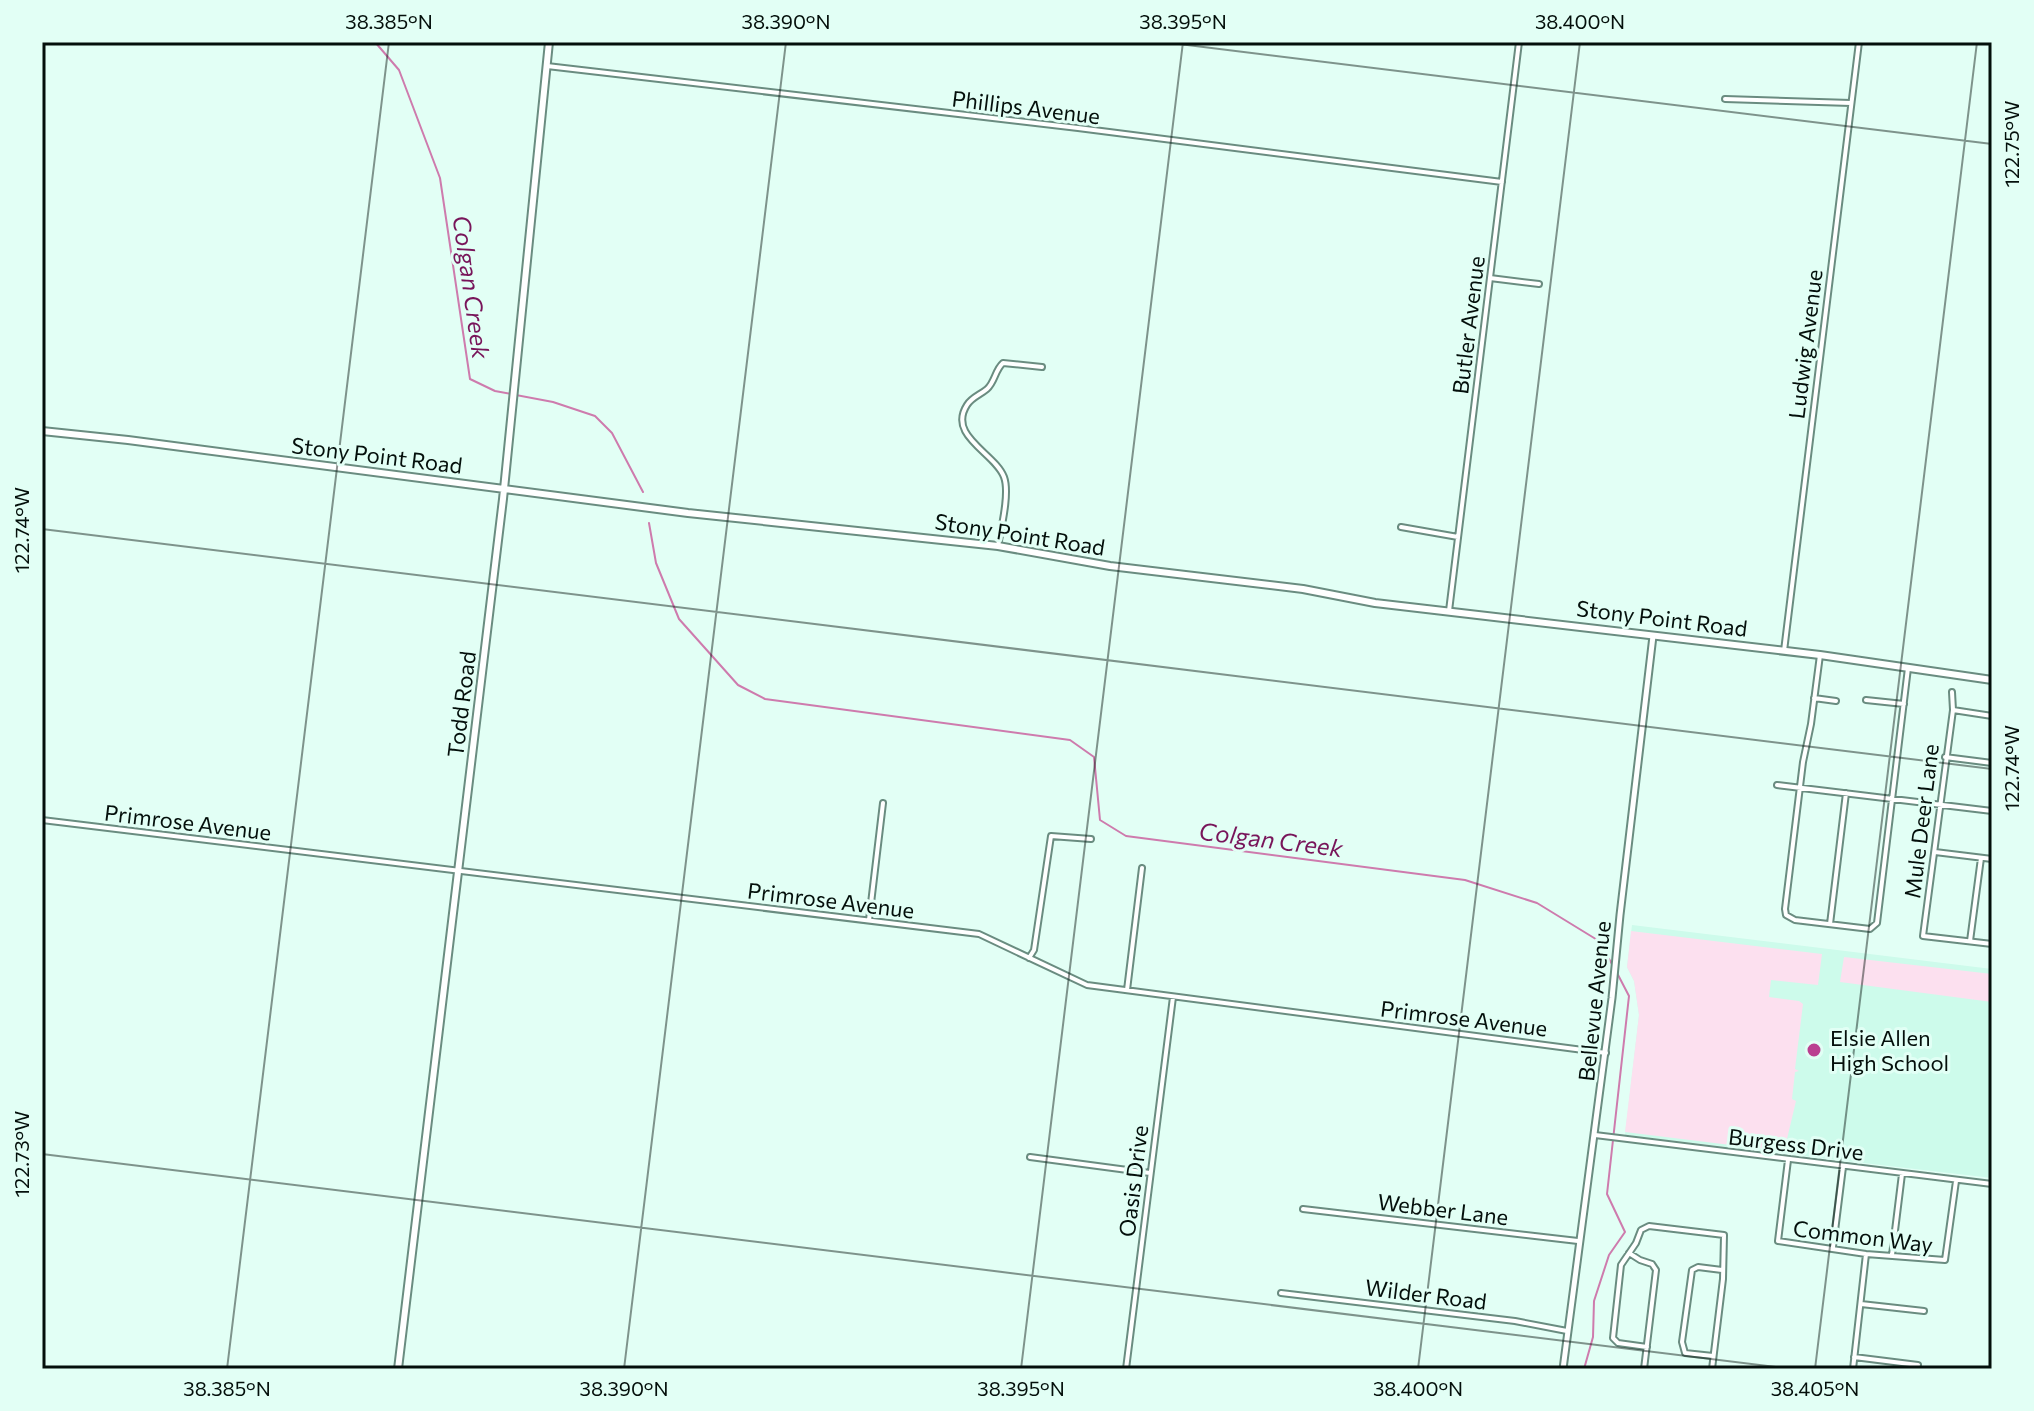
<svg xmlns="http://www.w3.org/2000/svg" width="2034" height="1411" font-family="Commissioner,sans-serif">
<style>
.built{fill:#cdfbeb}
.green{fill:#fce0ef}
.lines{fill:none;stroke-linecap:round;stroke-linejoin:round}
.stream{stroke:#ce7bad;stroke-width:2}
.minor-casing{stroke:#6a8c80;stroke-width:8}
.tertiary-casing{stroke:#6a8c80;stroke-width:9}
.secondary-casing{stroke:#6a8c80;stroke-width:10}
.minor{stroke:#fff;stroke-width:4}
.tertiary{stroke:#fff;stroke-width:5}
.secondary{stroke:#fff;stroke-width:6}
.ticks{fill:none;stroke:#040f0b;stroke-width:2;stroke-opacity:0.45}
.poi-dot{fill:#ba3f90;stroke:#e2fff5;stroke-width:3}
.labels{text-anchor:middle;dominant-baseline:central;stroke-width:6;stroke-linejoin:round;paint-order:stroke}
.street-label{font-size:22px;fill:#040f0b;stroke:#e2fff5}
.poi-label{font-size:22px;fill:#040f0b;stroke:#e2fff5;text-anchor:start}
.water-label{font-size:24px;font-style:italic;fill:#78155a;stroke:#e2fff5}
.neatline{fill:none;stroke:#040f0b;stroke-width:3}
.ticks-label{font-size:20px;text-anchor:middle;fill:#040f0b}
</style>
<rect width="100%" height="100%" fill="#e2fff5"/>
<!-- built -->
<path class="built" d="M 1632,925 L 1992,969 L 1992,1178 L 1625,1135 L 1639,1015 L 1634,981 L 1627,967 Z"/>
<!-- green -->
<path class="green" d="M 1631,931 L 1822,954 L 1818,985 L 1771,980 L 1769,997 L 1799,1001 L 1803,1004 L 1795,1069 L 1799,1071 L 1795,1072 L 1792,1099 L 1796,1101 L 1787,1139 L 1771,1150 L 1625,1132 L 1639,1015 L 1634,981 L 1627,967 Z
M 1844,957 L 1992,974 L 1992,1002 L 1840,982 Z"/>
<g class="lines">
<!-- stream -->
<path class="stream" d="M 375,42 L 399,70 L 440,178 L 470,379 L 495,391 L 553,402 L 595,416 L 612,433 L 643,492
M 649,523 L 656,563 L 679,619 L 738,685 L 765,699 L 1070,740 L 1094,757 L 1100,820 L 1126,836 L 1465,880 L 1537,903 L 1599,941 L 1613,966
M 1584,1369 L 1593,1337 L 1594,1301 L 1609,1255 L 1625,1232 L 1607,1194 L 1629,996 L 1616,971"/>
<!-- minor casing -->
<g class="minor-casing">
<path id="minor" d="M 547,66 L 1078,128 L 1502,182
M 1725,99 L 1851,103
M 1490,278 L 1539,284
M 1401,527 L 1458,537
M 998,546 C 1001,529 1010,493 1004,477 C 995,453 947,436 967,405 C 972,397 980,395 987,389 C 995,382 995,370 1003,363 L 1042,367
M 1449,611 L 1519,42
M 1784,651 L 1859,42
M 1820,655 L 1811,724 L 1803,762 L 1785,909 L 1786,915 L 1795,920 L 1870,929 L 1877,923 L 1908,668
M 1952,692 L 1953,710 L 1923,936 L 1992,944
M 1814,698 L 1836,701
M 1866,700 L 1904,704
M 1953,710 L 1992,716
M 1945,757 L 1992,763
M 1777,785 L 1992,811
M 42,820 L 979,934 L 1087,985 L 1606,1053
M 1935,852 L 1992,859
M 869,920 L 883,803
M 1830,924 L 1846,793
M 1970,941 L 1981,858
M 1029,958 L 1034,950 L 1051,836 L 1091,839
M 1127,990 L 1142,868
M 1595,1135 L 1992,1184
M 1030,1157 L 1150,1173
M 1788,1160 L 1778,1241 L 1866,1254 L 1945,1260 L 1956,1181
M 1303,1209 L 1578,1241
M 1833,1247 L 1843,1167
M 1629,1253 L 1640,1260 L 1652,1264 L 1656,1270 L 1644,1369
M 1892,1255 L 1902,1174
M 1281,1293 L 1515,1321 L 1567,1331
M 1861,1304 L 1924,1311
M 1647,1347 L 1618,1343 L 1613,1338 L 1621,1265 L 1636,1243 L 1641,1230 L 1649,1226 L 1724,1235 L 1723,1279 L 1712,1369
M 1713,1356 L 1685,1353 L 1682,1342 L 1692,1270 L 1698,1267 L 1722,1270
M 1854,1357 L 1918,1365
M 1126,1369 L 1173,997
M 1853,1369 L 1866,1254"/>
</g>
<!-- tertiary casing -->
<g class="tertiary-casing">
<path id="tertiary" d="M 1563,1369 L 1612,998 L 1620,915 L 1653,636"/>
</g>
<!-- secondary casing -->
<g class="secondary-casing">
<path id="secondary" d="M 42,431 L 128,440 L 688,513 L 998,546 L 1110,566 L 1303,589 L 1375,603 L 1820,655 L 1992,680
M 398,1369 L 503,499 L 549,42"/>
</g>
<!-- minor -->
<use href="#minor" class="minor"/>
<!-- tertiary -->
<use href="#tertiary" class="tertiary"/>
<!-- secondary -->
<use href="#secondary" class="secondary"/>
</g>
<!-- ticks -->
<path class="ticks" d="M 1163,42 L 1992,144M 42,529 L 1992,769M 42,1154 L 1792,1369M 227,1369 L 389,42M 624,1369 L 786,42M 1021,1369 L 1183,42M 1418,1369 L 1580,42M 1815,1369 L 1977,42"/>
<!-- markers -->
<circle class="poi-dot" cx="1814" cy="1050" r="8"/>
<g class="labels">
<!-- street labels -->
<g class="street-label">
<text transform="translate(1026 107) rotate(7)">Phillips Avenue</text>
<text transform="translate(1468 325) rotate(-83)">Butler Avenue</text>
<text transform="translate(1805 344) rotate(-83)">Ludwig Avenue</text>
<text transform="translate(377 455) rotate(7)">Stony Point Road</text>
<text transform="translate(1020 534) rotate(9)">Stony Point Road</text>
<text transform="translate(1662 618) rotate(7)">Stony Point Road</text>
<text transform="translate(461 704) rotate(-83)">Todd Road</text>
<text transform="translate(1921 821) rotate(-83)">Mule Deer Lane</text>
<text transform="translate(188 822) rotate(7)">Primrose Avenue</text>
<text transform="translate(831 900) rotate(7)">Primrose Avenue</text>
<text transform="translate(1594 1001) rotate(-84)">Bellevue Avenue</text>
<text transform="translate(1464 1018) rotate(7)">Primrose Avenue</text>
<text transform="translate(1796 1144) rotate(7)">Burgess Drive</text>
<text transform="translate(1133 1181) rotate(-83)">Oasis Drive</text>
<text transform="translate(1443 1209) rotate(7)">Webber Lane</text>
<text transform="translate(1863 1236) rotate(7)">Common Way</text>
<text transform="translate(1426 1294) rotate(7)">Wilder Road</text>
</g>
<!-- poi labels -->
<g class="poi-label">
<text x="1830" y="1037">Elsie Allen<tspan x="1830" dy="25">High School</tspan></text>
</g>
<!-- water labels -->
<g class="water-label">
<text transform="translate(472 287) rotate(82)">Colgan Creek</text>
<text transform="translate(1271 839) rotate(7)">Colgan Creek</text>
</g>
</g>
<!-- border -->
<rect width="2034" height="1411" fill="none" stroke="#e2fff5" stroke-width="88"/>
<rect x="44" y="44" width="1946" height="1323" class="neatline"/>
<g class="ticks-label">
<text x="389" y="29">38.385°N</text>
<text x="786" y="29">38.390°N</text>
<text x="1183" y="29">38.395°N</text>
<text x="1580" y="29">38.400°N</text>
<text transform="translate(2012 144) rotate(-90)" y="7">122.75°W</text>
<text transform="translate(22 530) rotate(-90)" y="7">122.74°W</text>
<text transform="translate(2012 768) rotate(-90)" y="7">122.74°W</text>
<text transform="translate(22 1154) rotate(-90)" y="7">122.73°W</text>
<text x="227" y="1396">38.385°N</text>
<text x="624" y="1396">38.390°N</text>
<text x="1021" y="1396">38.395°N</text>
<text x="1418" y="1396">38.400°N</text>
<text x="1815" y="1396">38.405°N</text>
</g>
</svg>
